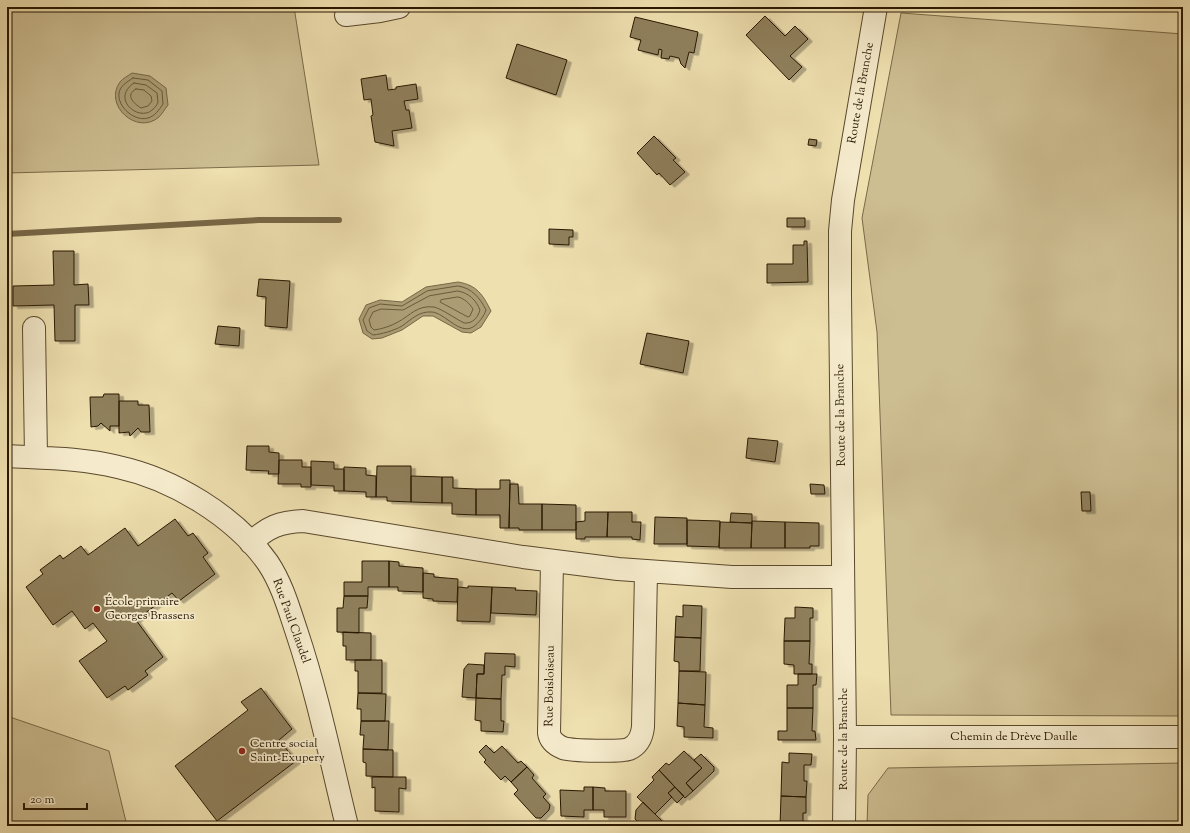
<svg xmlns="http://www.w3.org/2000/svg" width="1190" height="833" font-family="'Sorts Mill Goudy',serif">
<style>
.green{fill:#cdbe92;stroke:#7a6a49}
.water{fill:#ab9c74;stroke:#776746}
.lines{fill:none;stroke-linecap:round;stroke-linejoin:round}
.shore{stroke:#6a5a3a;stroke-width:1}
.stream{stroke:#776746;stroke-width:6}
.building{fill:#8f805c;stroke:#281700;filter:url(#shadow)}
.minor-casing{stroke:#5a492c;stroke-width:24}
.minor{stroke:#f5ebcc;stroke-width:22}
.poi-dot{fill:#8f2418;stroke:#f5ebcc;stroke-width:1.5}
.labels{text-anchor:middle;dominant-baseline:central;stroke-width:3.5;stroke-linejoin:round;paint-order:stroke}
.street-label{font-size:12px;fill:#281700;stroke:#f5ebcc}
.poi-label{font-size:12px;fill:#281700;stroke:#f5ebcc;text-anchor:start}
</style>
<defs>
<filter id="shadow"><feDropShadow dx="4.5" dy="2.5" stdDeviation="0" flood-color="#0004"/></filter>
</defs>
<rect width="100%" height="100%" fill="#efe0b0"/>
<filter id="stains"><feTurbulence type="fractalNoise" baseFrequency=".005" numOctaves="4"/><feColorMatrix values="0 0 0 0 .2 0 0 0 0 .09 0 0 0 0 .02 0 0 0 .5 -.17"/></filter>
<radialGradient id="worn" r=".72"><stop offset=".6" stop-color="#630" stop-opacity="0"/><stop offset="1" stop-color="#630" stop-opacity=".3"/></radialGradient>
<!-- green -->
<path class="green" d="M 7,7 L 294,7 L 319,165 L 7,173 Z
M 901,13 L 1183,34 L 1183,716 L 891,715 L 877,332 L 862,218 Z
M 7,716 L 109,751 L 127,826 L 7,826 Z
M 1183,763 L 1183,826 L 867,826 L 868,795 L 888,768 Z"/>
<!-- water -->
<path class="water" d="M 132,73 L 150,76 L 166,88 L 168,105 C 165,109 162,114 159,117 C 137,136 103,105 120,82 C 123,78 128,76 132,73 Z
M 458,282 C 477,285 483,295 491,311 L 481,327 L 471,333 L 462,332 L 433,316 L 423,316 L 402,330 L 382,338 L 372,339 L 363,333 L 359,319 L 366,305 L 380,300 L 402,302 L 426,287 Z"/>
<g class="lines">
<!-- shore -->
<path class="shore" d="M 133,78 L 148,80 L 162,91 L 163,104 C 159,110 155,116 148,118 C 135,122 117,107 119,93 C 120,86 127,82 133,78 Z
M 134,83 L 146,85 L 157,93 L 158,102 C 157,105 155,108 152,110 C 139,122 110,99 134,83 Z
M 136,89 L 144,90 L 151,96 L 152,101 L 148,106 L 141,108 C 133,103 125,95 136,89 Z
M 458,286 C 472,288 480,298 486,310 C 484,316 479,323 473,327 C 459,335 445,313 432,312 C 419,311 412,319 402,326 C 393,331 382,334 373,335 L 367,331 L 363,320 L 369,308 L 380,304 L 402,306 L 427,291 Z
M 458,291 C 469,293 476,300 480,310 C 478,317 473,324 464,323 C 456,319 442,309 434,307 C 417,305 411,315 398,322 C 391,326 382,329 374,330 L 371,327 L 369,320 L 373,312 L 381,309 L 403,310 L 429,296 Z
M 458,297 C 464,298 470,304 473,309 L 470,316 L 468,317 L 440,302 L 441,300 Z"/>
<!-- stream -->
<path class="stream" d="M 7,234 L 259,220 L 339,220"/>
</g>
<!-- building -->
<path class="building" d="M 765,16 L 785,36 L 795,26 L 808,39 L 790,56 L 802,67 L 789,80 L 746,35 Z
M 635,17 L 698,32 L 694,53 L 689,52 L 685,68 L 681,64 L 679,58 L 670,56 L 669,59 L 661,58 L 662,50 L 659,49 L 658,55 L 638,50 L 641,40 L 630,37 Z
M 517,44 L 567,60 L 556,95 L 506,78 Z
M 386,75 L 388,90 L 396,89 L 396,87 L 416,84 L 418,99 L 404,101 L 406,110 L 409,110 L 412,128 L 392,131 L 394,146 L 375,142 L 371,116 L 373,115 L 371,99 L 364,100 L 361,79 Z
M 654,136 L 676,158 L 673,160 L 685,172 L 670,185 L 659,173 L 657,175 L 637,153 Z
M 809,139 L 817,140 L 816,146 L 808,145 Z
M 787,218 L 805,218 L 805,227 L 787,227 Z
M 549,229 L 573,230 L 573,237 L 569,237 L 569,245 L 549,244 Z
M 804,241 L 807,241 L 808,282 L 767,283 L 767,264 L 793,264 L 793,245 L 804,245 Z
M 53,251 L 74,251 L 74,285 L 88,284 L 89,305 L 75,305 L 75,341 L 55,341 L 54,305 L 13,306 L 13,286 L 54,285 Z
M 259,279 L 290,281 L 287,328 L 265,326 L 266,297 L 257,296 Z
M 218,326 L 240,328 L 239,346 L 215,344 Z
M 647,333 L 689,341 L 683,373 L 640,364 Z
M 104,394 L 119,394 L 119,426 L 110,426 L 110,431 L 101,423 L 98,426 L 91,427 L 90,397 L 103,397 Z
M 119,401 L 138,401 L 138,405 L 149,405 L 150,432 L 141,432 L 138,428 L 130,436 L 129,432 L 119,433 Z
M 748,438 L 778,441 L 775,462 L 746,458 Z
M 247,446 L 269,446 L 269,452 L 279,453 L 279,474 L 268,474 L 269,471 L 246,470 Z
M 279,460 L 302,460 L 302,467 L 311,467 L 311,487 L 301,487 L 301,484 L 278,484 Z
M 311,461 L 334,462 L 334,469 L 344,469 L 344,491 L 334,491 L 334,486 L 311,485 Z
M 377,466 L 411,466 L 411,502 L 387,501 L 387,497 L 376,497 Z
M 344,467 L 366,468 L 366,475 L 376,476 L 376,497 L 366,497 L 366,492 L 344,491 Z
M 411,476 L 442,477 L 442,503 L 411,502 Z
M 442,477 L 453,477 L 453,488 L 476,489 L 476,515 L 452,514 L 452,503 L 442,503 Z
M 500,480 L 510,480 L 509,528 L 500,528 L 500,515 L 476,515 L 476,489 L 500,489 Z
M 510,484 L 518,484 L 519,504 L 542,504 L 542,530 L 519,530 L 519,528 L 509,528 Z
M 810,484 L 824,485 L 825,494 L 811,494 Z
M 1081,492 L 1090,492 L 1091,511 L 1082,511 Z
M 542,504 L 576,505 L 576,530 L 542,530 Z
M 585,512 L 608,512 L 607,537 L 585,537 L 585,539 L 576,539 L 576,522 L 585,521 Z
M 608,512 L 632,512 L 632,522 L 641,522 L 640,540 L 632,539 L 632,537 L 607,537 Z
M 731,513 L 752,514 L 752,523 L 730,522 Z
M 655,517 L 687,518 L 687,544 L 654,544 Z
M 175,519 L 188,536 L 193,533 L 208,553 L 203,557 L 215,574 L 179,601 L 172,593 L 136,620 L 163,657 L 145,671 L 148,675 L 128,690 L 125,686 L 107,698 L 79,661 L 107,641 L 93,623 L 85,629 L 72,611 L 53,625 L 26,587 L 43,574 L 40,570 L 60,555 L 63,559 L 81,546 L 88,555 L 125,528 L 138,546 Z
M 687,520 L 720,521 L 719,547 L 687,546 Z
M 752,521 L 785,522 L 785,548 L 751,548 Z
M 720,522 L 752,523 L 751,548 L 719,548 Z
M 785,522 L 819,523 L 819,546 L 810,546 L 810,548 L 785,548 Z
M 362,561 L 389,561 L 389,587 L 368,587 L 368,596 L 344,596 L 344,582 L 362,582 Z
M 389,561 L 399,562 L 399,566 L 423,568 L 423,592 L 398,591 L 398,587 L 389,587 Z
M 423,573 L 434,574 L 434,577 L 458,579 L 457,602 L 433,601 L 433,599 L 423,598 Z
M 468,586 L 492,587 L 490,622 L 457,621 L 458,587 L 468,588 Z
M 492,587 L 516,588 L 515,590 L 537,591 L 536,615 L 491,613 Z
M 344,596 L 368,596 L 367,608 L 359,608 L 359,633 L 337,632 L 337,608 L 343,608 Z
M 683,605 L 702,606 L 701,638 L 675,637 L 676,616 L 683,617 Z
M 795,607 L 813,608 L 813,618 L 810,618 L 810,641 L 784,641 L 785,618 L 795,618 Z
M 343,632 L 371,633 L 371,660 L 346,660 L 346,646 L 343,646 Z
M 675,637 L 701,638 L 700,671 L 679,671 L 679,662 L 674,661 Z
M 784,641 L 810,641 L 809,664 L 812,664 L 812,674 L 794,674 L 794,665 L 784,664 Z
M 485,653 L 515,654 L 515,667 L 505,666 L 505,675 L 502,675 L 501,699 L 476,698 L 477,674 L 484,674 Z
M 355,660 L 382,660 L 382,693 L 358,693 L 358,671 L 355,671 Z
M 468,664 L 484,665 L 484,674 L 477,674 L 476,698 L 462,697 L 464,669 Z
M 679,671 L 706,672 L 705,705 L 678,703 Z
M 798,674 L 817,674 L 816,685 L 813,685 L 813,708 L 787,708 L 787,685 L 798,685 Z
M 261,688 L 292,729 L 279,740 L 296,761 L 217,821 L 175,766 L 248,710 L 241,702 Z
M 358,693 L 386,694 L 385,721 L 361,721 L 361,709 L 357,709 Z
M 476,698 L 501,699 L 501,721 L 504,721 L 503,732 L 481,731 L 481,721 L 475,720 Z
M 678,703 L 705,705 L 704,727 L 713,728 L 713,738 L 684,737 L 684,727 L 677,726 Z
M 787,708 L 813,708 L 812,731 L 815,731 L 816,740 L 778,740 L 778,731 L 787,731 Z
M 361,721 L 389,721 L 388,750 L 363,749 L 364,735 L 360,735 Z
M 486,745 L 494,753 L 502,746 L 518,763 L 521,761 L 527,767 L 511,782 L 505,776 L 501,780 L 484,762 L 486,760 L 479,752 Z
M 363,749 L 393,750 L 393,777 L 366,776 L 366,763 L 363,762 Z
M 684,751 L 702,768 L 686,783 L 693,791 L 685,798 L 659,770 L 666,763 L 669,765 Z
M 789,753 L 812,754 L 811,765 L 804,765 L 804,781 L 807,781 L 806,797 L 781,796 L 782,762 L 789,763 Z
M 701,754 L 714,767 L 714,771 L 693,791 L 686,783 L 702,768 L 694,760 Z
M 527,767 L 534,775 L 532,778 L 546,794 L 543,797 L 550,805 L 549,810 L 541,818 L 536,818 L 514,794 L 518,790 L 511,782 Z
M 659,770 L 675,787 L 668,793 L 672,797 L 655,814 L 637,797 L 654,780 L 652,777 Z
M 372,777 L 406,777 L 406,789 L 399,788 L 399,812 L 375,811 L 375,787 L 372,788 Z
M 584,787 L 593,787 L 593,810 L 584,810 L 584,817 L 561,816 L 560,790 L 584,791 Z
M 593,787 L 605,788 L 605,791 L 626,791 L 626,817 L 604,817 L 604,810 L 593,810 Z
M 675,787 L 684,796 L 677,803 L 668,793 Z
M 781,796 L 806,797 L 806,813 L 803,813 L 803,826 L 780,826 Z
M 643,802 L 663,822 L 660,826 L 642,826 L 635,819 L 636,810 Z"/>
<g class="lines">
<!-- minor casing -->
<g class="minor-casing">
<path id="minor" d="M 346,15 L 380,11 L 399,7
M 34,328 L 36,457
M 7,456 C 44,458 82,458 118,467 C 173,479 235,516 268,563 C 282,584 289,609 297,633 C 318,696 331,761 347,826
M 251,543 C 267,527 280,522 303,521 L 523,557 L 618,569 L 732,577 L 843,577
M 552,561 L 549,733 C 550,740 556,745 563,748 C 572,751 621,752 629,749 C 638,745 642,736 643,727 L 646,572
M 845,737 L 1183,737
M 844,826 L 845,737 L 840,295 L 840,231 L 843,200 L 876,7"/>
</g>
<!-- minor -->
<use href="#minor" class="minor"/>
</g>
<!-- markers -->
<g class="poi-dot">
<circle cx="97" cy="609" r="4"/>
<circle cx="242" cy="751" r="4"/>
</g>
<g class="labels">
<!-- street labels -->
<g class="street-label">
<text transform="translate(861 93) rotate(-80)">Route de la Branche</text>
<text transform="translate(841 415) rotate(-91)">Route de la Branche</text>
<text transform="translate(291 621) rotate(70)">Rue Paul Claudel</text>
<text transform="translate(550 686) rotate(-89)">Rue Boisloiseau</text>
<text x="1014" y="737">Chemin de Drève Daulle</text>
<text transform="translate(844 739) rotate(-90)">Route de la Branche</text>
</g>
<!-- poi labels -->
<g class="poi-label">
<text x="105" y="602">École primaire<tspan x="105" dy="14">Georges Brassens</tspan></text>
<text x="250" y="744">Centre social<tspan x="250" dy="14">Saint-Exupery</tspan></text>
</g>
</g>
<!-- margin -->
<rect width="1190" height="833" fill="none" stroke="#efe0b0" stroke-width="24"/>
<rect x="8" y="8" width="1174" height="817" fill="none" stroke="#281700" stroke-width="2"/>
<rect x="12" y="12" width="1166" height="809" fill="none" stroke="#281700"/>
<!-- scale -->
<path d="M24 803v6h63v-6" fill="none" stroke="#281700" stroke-width="2"/>
<text x="30" y="803" font-size="12" fill="#281700" stroke="#f5ebcc" stroke-width="3" paint-order="stroke">20 m</text>
<rect width="100%" height="100%" filter="url(#stains)"/>
<rect width="100%" height="100%" fill="url(#worn)"/>
</svg>
